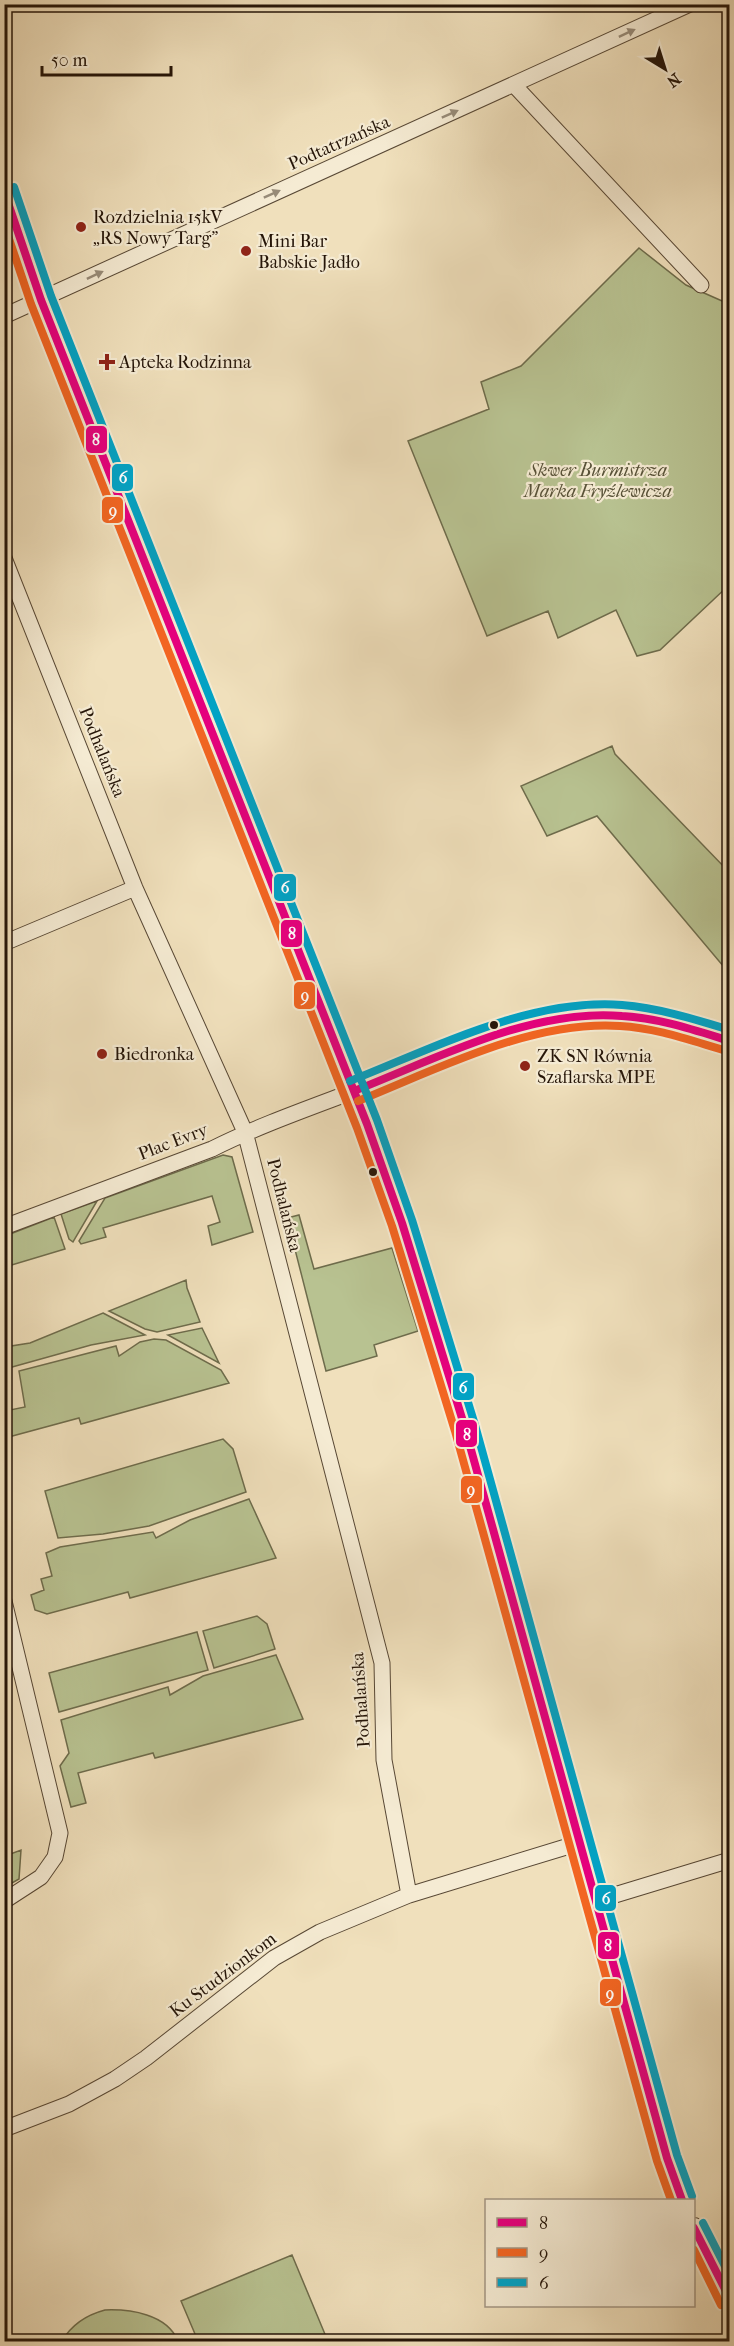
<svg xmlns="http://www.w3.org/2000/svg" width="734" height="2346" font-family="'IM FELL French Canon',serif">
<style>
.green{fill:#b8c291;stroke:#6e6c4c;stroke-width:1.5}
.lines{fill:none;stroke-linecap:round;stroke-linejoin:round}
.minor-casing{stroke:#584835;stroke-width:17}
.tertiary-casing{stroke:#584835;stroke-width:22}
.minor{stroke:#f5ebd3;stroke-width:15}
.tertiary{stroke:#f5ebd3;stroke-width:20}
.bus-1-casing{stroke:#f5ebd3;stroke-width:12}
.bus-2-casing{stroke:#f5ebd3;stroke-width:12}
.bus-3-casing{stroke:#f5ebd3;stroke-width:12}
.bus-1{stroke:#e5007d;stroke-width:8}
.bus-2{stroke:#f26522;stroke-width:8}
.bus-3{stroke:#02a2c4;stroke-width:8}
.oneway{fill:#978b78}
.poi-dot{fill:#8f2418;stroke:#f5ebd3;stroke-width:2}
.bus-dot{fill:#251508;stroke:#f5ebd3;stroke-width:2}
.labels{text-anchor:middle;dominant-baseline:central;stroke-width:4.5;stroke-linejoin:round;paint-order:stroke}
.street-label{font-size:18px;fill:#251508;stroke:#f5ebd3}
.poi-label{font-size:18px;fill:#251508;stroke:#f5ebd3;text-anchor:start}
.park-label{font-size:18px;font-style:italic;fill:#585238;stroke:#f5ebd3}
.line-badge{stroke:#f5ebd3;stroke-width:2}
.badge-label{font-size:16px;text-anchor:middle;font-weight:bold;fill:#fff}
</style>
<rect width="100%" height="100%" fill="#f0e0bc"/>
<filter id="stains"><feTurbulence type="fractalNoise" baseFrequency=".00333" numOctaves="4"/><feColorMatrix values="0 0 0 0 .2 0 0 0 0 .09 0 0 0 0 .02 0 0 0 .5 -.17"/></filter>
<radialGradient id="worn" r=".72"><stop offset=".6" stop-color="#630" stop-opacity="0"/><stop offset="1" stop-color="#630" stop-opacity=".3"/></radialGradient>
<!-- green -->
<path class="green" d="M 639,248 L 686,285 L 729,304 L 729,585 L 660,650 L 637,656 L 616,610 L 558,638 L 548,611 L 487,636 L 408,441 L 489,409 L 481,382 L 521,366 Z
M 612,746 L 615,754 L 729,872 L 729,973 L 597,816 L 547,836 L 521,786 Z
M 223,1155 L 232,1157 L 253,1232 L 212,1245 L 208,1226 L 220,1222 L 212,1196 L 103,1228 L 106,1237 L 81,1244 L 79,1241 L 105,1198 Z
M 97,1201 L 73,1242 L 69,1239 L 61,1214 Z
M 299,1215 L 314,1269 L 392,1248 L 418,1331 L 374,1345 L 377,1356 L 326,1371 L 287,1218 Z
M 54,1217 L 65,1249 L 5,1267 L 5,1236 Z
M 186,1280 L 187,1288 L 200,1322 L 157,1332 L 145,1329 L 109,1311 Z
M 103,1313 L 145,1335 L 91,1345 L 5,1369 L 5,1347 L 30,1343 Z
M 202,1328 L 219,1363 L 168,1335 Z
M 154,1339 L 166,1340 L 221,1370 L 229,1383 L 81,1424 L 79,1418 L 5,1438 L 5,1411 L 25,1407 L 19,1371 L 116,1346 L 119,1356 L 140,1342 Z
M 223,1439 L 233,1449 L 246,1492 L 149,1526 L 103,1534 L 58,1538 L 45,1491 Z
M 249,1499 L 276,1558 L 130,1598 L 128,1592 L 47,1614 L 35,1610 L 31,1595 L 44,1590 L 41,1579 L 52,1576 L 46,1553 L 60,1547 L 153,1532 L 156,1538 L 190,1520 Z
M 257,1616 L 267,1624 L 275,1649 L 214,1668 L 203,1631 Z
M 197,1632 L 208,1670 L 59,1712 L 49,1673 Z
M 276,1655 L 303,1719 L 155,1758 L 153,1753 L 78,1773 L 86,1803 L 71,1807 L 60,1766 L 69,1753 L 61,1720 L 168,1687 L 170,1695 L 203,1676 Z
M 21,1850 L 19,1879 L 5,1887 L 5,1856 Z
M 292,2255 L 327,2339 L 320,2342 L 198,2341 L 181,2301 Z
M 105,2310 C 130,2309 167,2314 178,2341 L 62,2341 C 72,2324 86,2315 105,2310 Z"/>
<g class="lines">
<!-- minor casing -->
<g class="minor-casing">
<path id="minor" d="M 514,85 L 701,285
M 4,316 L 690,4
M 4,558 L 135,888 L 245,1132 L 382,1663 L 384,1760 L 409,1895
M 4,943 L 135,888
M 4,1227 L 212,1149 C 266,1122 324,1103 380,1081 C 450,1055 530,1014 606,1015 C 649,1016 689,1029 730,1041
M 4,1601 L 60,1833 L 55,1857 L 41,1877 L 4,1901
M 595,1901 L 730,1860
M 4,2129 L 69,2104 L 115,2079 L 146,2058 L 274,1958 L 320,1932 L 409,1895 L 579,1843"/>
</g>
<!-- tertiary casing -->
<g class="tertiary-casing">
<path id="tertiary" d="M 4,190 L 41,300 L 367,1124 L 402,1223 L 465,1428 L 667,2158 L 682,2200
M 694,2228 L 730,2300"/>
</g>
<!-- minor -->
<use href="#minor" class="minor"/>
<!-- tertiary -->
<use href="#tertiary" class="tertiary"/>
<!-- bus-1 casing -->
<g class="bus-1-casing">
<path id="bus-1" d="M 4,191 L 41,300 L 367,1124 L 402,1223 L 465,1428 L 667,2158 L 682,2200
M 354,1091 C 436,1059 532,1008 622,1016 C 659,1018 694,1030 730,1041
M 694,2228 L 730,2299"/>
</g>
<!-- bus-2 casing -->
<g class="bus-2-casing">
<path id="bus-2" d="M 4,224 L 31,304 L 357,1128 L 392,1226 L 455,1431 L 657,2161 L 671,2200
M 358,1101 C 438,1069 532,1020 620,1026 C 657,1028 692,1041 727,1051
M 694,2250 L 721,2305"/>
</g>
<!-- bus-3 casing -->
<g class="bus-3-casing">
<path id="bus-3" d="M 14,187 L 51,296 L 377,1120 L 412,1220 L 475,1425 L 677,2155 L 692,2196
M 350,1081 C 434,1048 530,998 622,1005 C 659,1008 694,1019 730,1030
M 703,2223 L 730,2276"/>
</g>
<!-- bus-1 -->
<use href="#bus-1" class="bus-1"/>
<!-- bus-2 -->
<use href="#bus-2" class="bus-2"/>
<!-- bus-3 -->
<use href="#bus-3" class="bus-3"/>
</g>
<!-- one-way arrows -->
<defs><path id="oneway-solid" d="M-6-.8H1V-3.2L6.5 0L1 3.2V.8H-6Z" transform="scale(1.5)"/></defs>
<g class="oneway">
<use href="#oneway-solid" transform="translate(627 33) rotate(-25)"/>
<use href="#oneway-solid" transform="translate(450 114) rotate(-24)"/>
<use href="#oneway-solid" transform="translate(272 194) rotate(-24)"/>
<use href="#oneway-solid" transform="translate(95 275) rotate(-25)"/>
</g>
<!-- markers -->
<g class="poi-dot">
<circle cx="81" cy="227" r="6"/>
<circle cx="246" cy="251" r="6"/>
<path d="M104 353h6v6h6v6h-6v6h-6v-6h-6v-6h6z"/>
<circle cx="102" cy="1054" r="6"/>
<circle cx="525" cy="1066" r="6"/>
</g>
<g class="bus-dot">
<circle cx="494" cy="1025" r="5"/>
<circle cx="373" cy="1172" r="5"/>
</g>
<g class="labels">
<!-- street labels -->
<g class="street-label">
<text transform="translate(339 143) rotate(-24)">Podtatrzańska</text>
<text transform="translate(102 752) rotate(68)">Podhalańska</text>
<text transform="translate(173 1142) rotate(-21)">Plac Evry</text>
<text transform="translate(284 1205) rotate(76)">Podhalańska</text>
<text transform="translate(361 1700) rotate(-94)">Podhalańska</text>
<text transform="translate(223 1975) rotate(-37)">Ku Studzionkom</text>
</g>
<!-- poi labels -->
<g class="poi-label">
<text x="93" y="217">Rozdzielnia 15kV<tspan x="93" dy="21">„RS Nowy Targ”</tspan></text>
<text x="258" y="241">Mini Bar<tspan x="258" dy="21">Babskie Jadło</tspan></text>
<text x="119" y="362">Apteka Rodzinna</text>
<text x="114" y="1054">Biedronka</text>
<text x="537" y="1056">ZK SN Równia<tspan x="537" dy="21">Szaflarska MPE</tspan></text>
</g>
<!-- park labels -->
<g class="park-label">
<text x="598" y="470">Skwer Burmistrza<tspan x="598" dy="21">Marka Fryźlewicza</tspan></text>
</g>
</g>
<g class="line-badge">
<rect x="85" y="425" width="23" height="29" rx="6" fill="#e5007d"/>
<rect x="111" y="463" width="23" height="29" rx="6" fill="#02a2c4"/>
<rect x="101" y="496" width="23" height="28" rx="6" fill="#f26522"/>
<rect x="273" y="873" width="24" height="29" rx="6" fill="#02a2c4"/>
<rect x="280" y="919" width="23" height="29" rx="6" fill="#e5007d"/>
<rect x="293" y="981" width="23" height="29" rx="6" fill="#f26522"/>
<rect x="452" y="1372" width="23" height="29" rx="6" fill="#02a2c4"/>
<rect x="455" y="1419" width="23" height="29" rx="6" fill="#e5007d"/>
<rect x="460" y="1475" width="23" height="29" rx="6" fill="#f26522"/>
<rect x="594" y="1884" width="23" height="28" rx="6" fill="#02a2c4"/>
<rect x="597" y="1931" width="23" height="29" rx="6" fill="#e5007d"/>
<rect x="599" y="1978" width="23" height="29" rx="6" fill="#f26522"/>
</g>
<g class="badge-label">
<text x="96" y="445">8</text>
<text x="123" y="483">6</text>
<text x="113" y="516">9</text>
<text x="285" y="893">6</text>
<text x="292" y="939">8</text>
<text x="305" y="1001">9</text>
<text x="463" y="1393">6</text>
<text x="467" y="1440">8</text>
<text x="471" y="1495">9</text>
<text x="606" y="1904">6</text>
<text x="608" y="1951">8</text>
<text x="610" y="1999">9</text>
</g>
<!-- margin -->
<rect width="734" height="2346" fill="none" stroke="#f0e0bc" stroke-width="24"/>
<rect x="6" y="6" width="722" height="2334" fill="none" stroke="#251508" stroke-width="3"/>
<rect x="12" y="12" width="710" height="2322" fill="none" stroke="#251508" stroke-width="1.5"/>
<!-- legend -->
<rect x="485" y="2199" width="210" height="108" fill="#f5ebd3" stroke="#a29582" stroke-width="1.5"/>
<rect x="497" y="2218" width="30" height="9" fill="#e5007d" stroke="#a29582" stroke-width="1.5"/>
<text x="539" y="2229" font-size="18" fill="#251508">8</text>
<rect x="497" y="2248" width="30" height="9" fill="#f26522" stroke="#a29582" stroke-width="1.5"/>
<text x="539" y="2259" font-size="18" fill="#251508">9</text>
<rect x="497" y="2278" width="30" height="9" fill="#02a2c4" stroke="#a29582" stroke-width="1.5"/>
<text x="539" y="2289" font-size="18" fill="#251508">6</text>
<!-- north arrow -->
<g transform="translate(665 69) rotate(142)" stroke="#f5ebd3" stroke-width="4.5" paint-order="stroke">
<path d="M0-4.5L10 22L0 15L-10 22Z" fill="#251508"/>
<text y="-9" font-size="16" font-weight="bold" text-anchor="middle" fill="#251508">N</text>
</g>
<!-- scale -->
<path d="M42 66v9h129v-9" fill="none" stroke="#251508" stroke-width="3"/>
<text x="51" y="66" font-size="18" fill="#251508" stroke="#f5ebd3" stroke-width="4.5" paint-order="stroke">50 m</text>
<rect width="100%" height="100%" filter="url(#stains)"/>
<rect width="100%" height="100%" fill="url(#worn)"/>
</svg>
